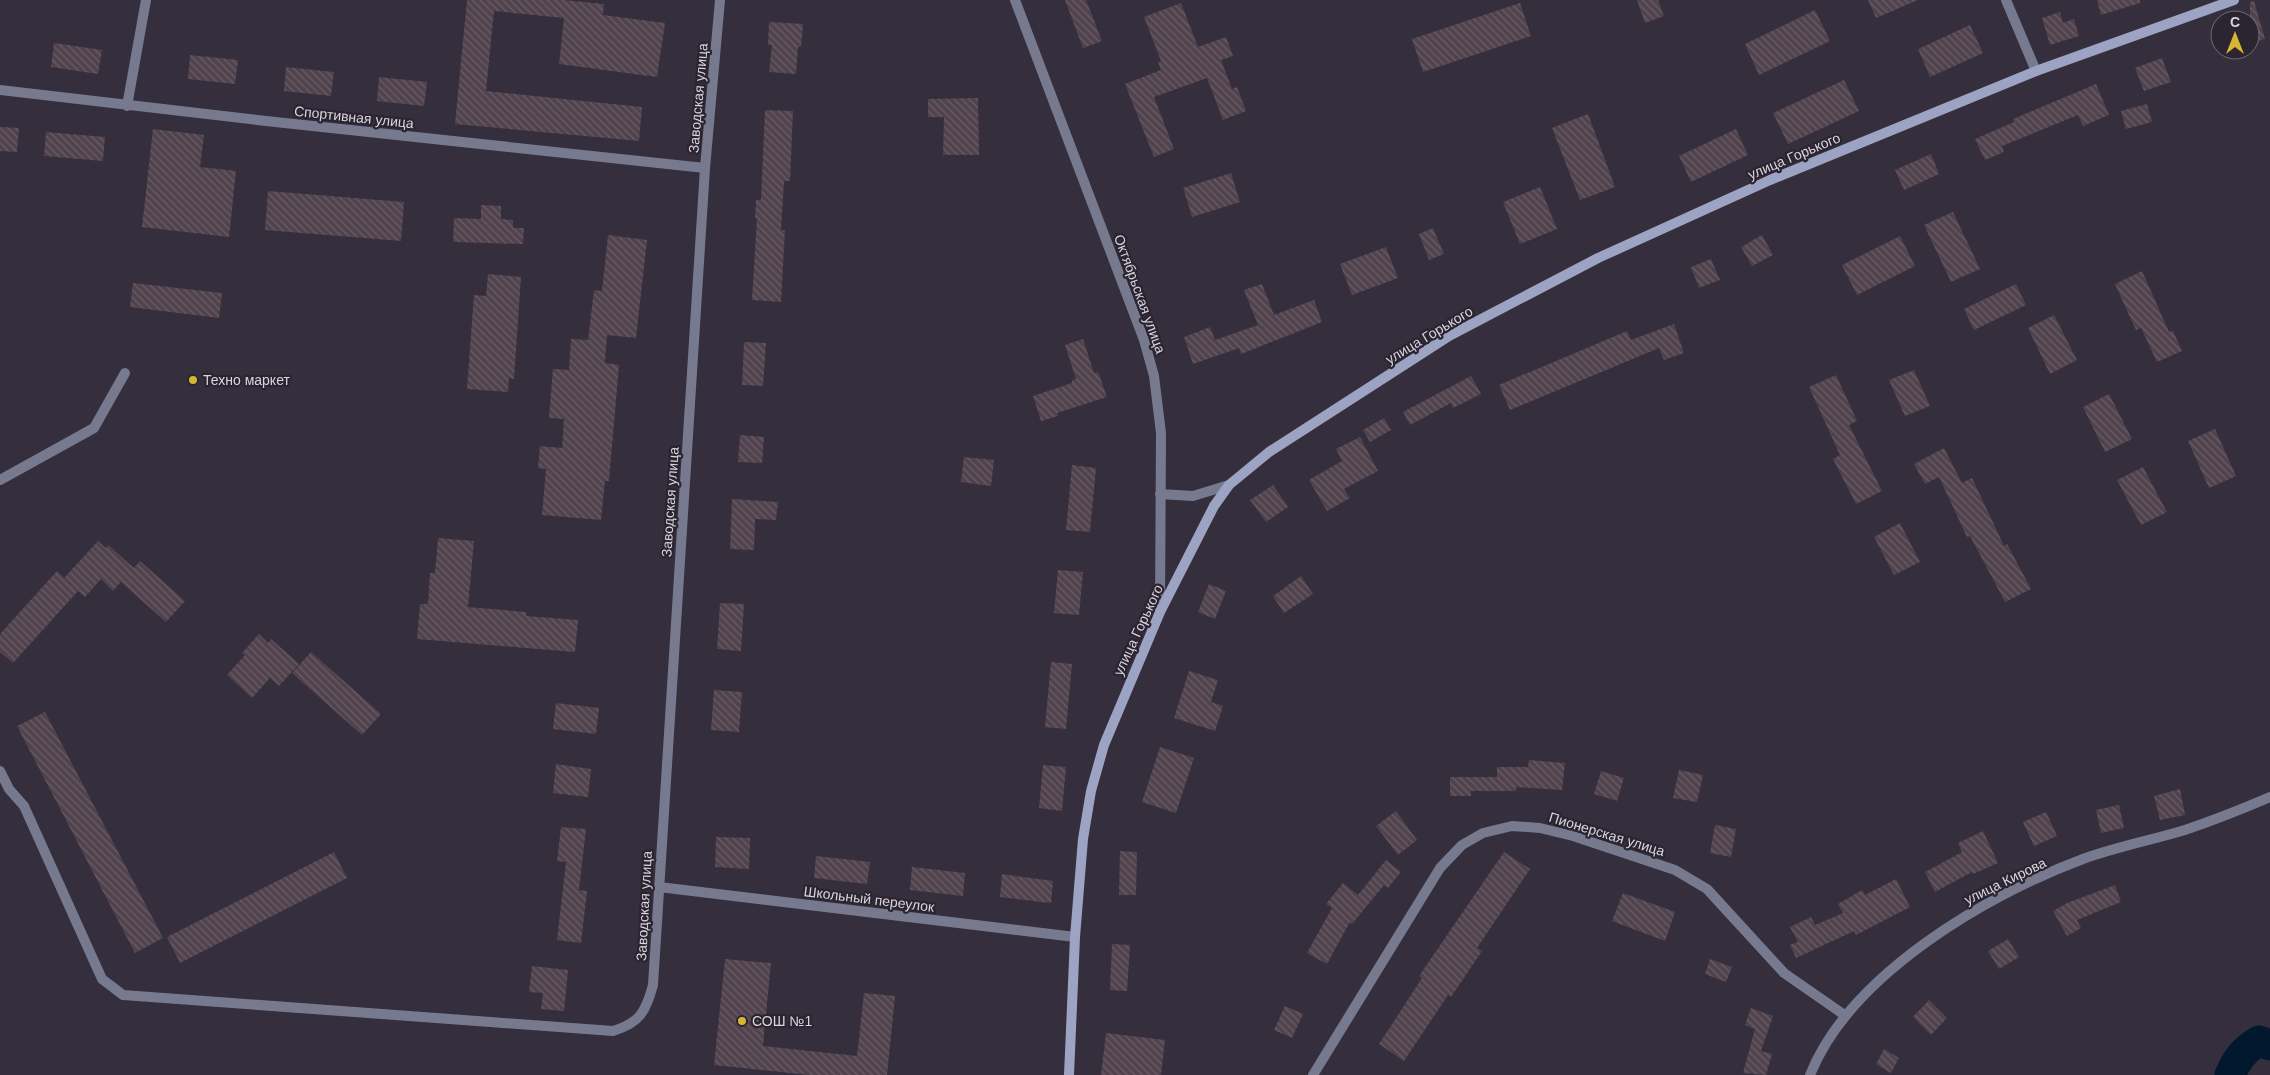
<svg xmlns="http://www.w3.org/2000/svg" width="2270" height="1075" font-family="Helvetica,sans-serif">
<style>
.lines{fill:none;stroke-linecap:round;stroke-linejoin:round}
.river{stroke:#01182f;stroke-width:31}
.building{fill:url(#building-back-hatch)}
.minor{stroke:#777a8e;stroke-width:10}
.secondary{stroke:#9da3c2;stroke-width:10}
.poi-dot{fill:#d6b534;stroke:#2b2532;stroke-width:2}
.labels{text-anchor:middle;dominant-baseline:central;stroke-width:4.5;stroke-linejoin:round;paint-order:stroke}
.street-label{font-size:14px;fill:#d9d4dd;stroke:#2b2532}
.poi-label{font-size:14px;fill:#d9d4dd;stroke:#2b2532;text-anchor:start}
</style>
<defs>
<pattern id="building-back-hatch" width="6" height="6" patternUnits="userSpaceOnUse" patternTransform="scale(1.25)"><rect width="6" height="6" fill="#51434d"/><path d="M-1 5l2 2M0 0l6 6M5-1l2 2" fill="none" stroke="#695d66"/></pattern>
</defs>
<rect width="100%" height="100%" fill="#352e3c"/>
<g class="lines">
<!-- river -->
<path class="river" d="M 2230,1075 C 2237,1059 2244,1050 2259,1041 L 2270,1045"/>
</g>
<!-- building -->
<path class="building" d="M 467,0 L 563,0 L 604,4 L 603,15 L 665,23 L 657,77 L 559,64 L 564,18 L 494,11 L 486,91 L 642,107 L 639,141 L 455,124 Z
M 1065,0 L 1086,0 L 1102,41 L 1083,48 Z
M 1637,0 L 1658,0 L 1664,16 L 1645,23 Z
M 1868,0 L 1918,0 L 1876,18 Z
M 2097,0 L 2140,0 L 2140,3 L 2101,15 Z
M 2254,1 L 2265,39 L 2250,43 L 2250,2 Z
M 1181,3 L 1198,47 L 1226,37 L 1233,56 L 1221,60 L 1232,89 L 1237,87 L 1246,111 L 1223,120 L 1207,78 L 1154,97 L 1174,149 L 1154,157 L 1125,84 L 1161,70 L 1158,62 L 1161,61 L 1144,17 Z
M 1520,3 L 1531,36 L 1423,72 L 1412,39 Z
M 1815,10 L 1830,41 L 1759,75 L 1745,44 Z
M 2060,12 L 2063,23 L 2074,19 L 2079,36 L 2050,45 L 2042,18 Z
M 769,22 L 803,24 L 801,47 L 798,47 L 796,74 L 769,72 L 772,45 L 768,45 Z
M 1970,25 L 1983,53 L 1930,77 L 1918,49 Z
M 54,43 L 102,50 L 98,74 L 51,67 Z
M 190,55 L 238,60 L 235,84 L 188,79 Z
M 2162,58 L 2171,82 L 2144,91 L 2135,68 Z
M 286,67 L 334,72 L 331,96 L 284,91 Z
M 379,77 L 427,82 L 424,106 L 377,101 Z
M 1844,80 L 1859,111 L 1788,144 L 1773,113 Z
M 2096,84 L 2109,115 L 2083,126 L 2078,115 L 2002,146 L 2004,152 L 1985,160 L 1975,139 L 2014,122 L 2013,119 Z
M 978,98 L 979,155 L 943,155 L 944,117 L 928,117 L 928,99 Z
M 2147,104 L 2152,122 L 2126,129 L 2121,111 Z
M 765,110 L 793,111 L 790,181 L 784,181 L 781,230 L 785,230 L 781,302 L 752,300 L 757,218 L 755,218 L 756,200 L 761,200 Z
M 1588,114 L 1615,187 L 1580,200 L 1552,128 Z
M 0,127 L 19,128 L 17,152 L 0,151 Z
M 153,129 L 204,135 L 200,167 L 236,171 L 229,237 L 142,227 Z
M 1736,129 L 1748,155 L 1691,182 L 1679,156 Z
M 46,132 L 105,137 L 103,161 L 44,156 Z
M 1931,154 L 1939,174 L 1904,190 L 1895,170 Z
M 1231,173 L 1240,202 L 1192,217 L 1183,188 Z
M 1540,187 L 1557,229 L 1520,244 L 1503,202 Z
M 268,191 L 404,202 L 401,241 L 265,230 Z
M 481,205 L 501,206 L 501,219 L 513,220 L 513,228 L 524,228 L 523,244 L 453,242 L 454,218 L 481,219 Z
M 1953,212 L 1980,269 L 1951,282 L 1924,225 Z
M 1433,228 L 1444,254 L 1429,260 L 1419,234 Z
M 608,235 L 647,240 L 636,338 L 607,335 L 605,363 L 619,365 L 609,481 L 605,481 L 601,520 L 542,515 L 546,469 L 538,468 L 540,446 L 562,448 L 564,419 L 549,418 L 553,369 L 569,370 L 571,339 L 588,340 L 594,290 L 602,291 Z
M 1762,235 L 1773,255 L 1752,266 L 1741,247 Z
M 1900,236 L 1915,266 L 1857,295 L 1842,265 Z
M 1386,247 L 1398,278 L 1352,295 L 1340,264 Z
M 1711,259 L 1720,280 L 1699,288 L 1691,267 Z
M 2142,271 L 2169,332 L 2173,331 L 2182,351 L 2157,362 L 2141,328 L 2136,330 L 2115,284 Z
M 488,274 L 521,277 L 514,379 L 509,378 L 508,392 L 467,389 L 474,295 L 486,296 Z
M 133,283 L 222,293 L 219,318 L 130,307 Z
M 1262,284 L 1274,315 L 1314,300 L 1322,322 L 1241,354 L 1239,348 L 1193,364 L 1184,337 L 1210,327 L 1215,340 L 1258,325 L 1244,290 Z
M 2016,284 L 2026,305 L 1974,330 L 1964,309 Z
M 2054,315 L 2077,360 L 2050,374 L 2028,328 Z
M 1674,324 L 1684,353 L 1664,360 L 1659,348 L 1510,410 L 1499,385 L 1627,331 L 1631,340 Z
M 1083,339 L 1094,373 L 1098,372 L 1107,397 L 1057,413 L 1058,416 L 1041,421 L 1033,396 L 1072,383 L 1072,380 L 1076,379 L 1065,345 Z
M 744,342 L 766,343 L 763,386 L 742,385 Z
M 1914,370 L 1930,406 L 1905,416 L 1889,380 Z
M 1836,375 L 1857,421 L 1849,425 L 1882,491 L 1856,504 L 1833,459 L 1840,455 L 1809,387 Z
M 1471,376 L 1481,394 L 1453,408 L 1451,403 L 1410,425 L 1403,412 Z
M 2109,394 L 2132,439 L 2105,452 L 2083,407 Z
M 1384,418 L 1391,430 L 1370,442 L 1363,430 Z
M 2215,429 L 2236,476 L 2209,488 L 2188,441 Z
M 740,435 L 764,437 L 762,463 L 738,462 Z
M 1360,437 L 1378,471 L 1344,489 L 1350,498 L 1327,511 L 1309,480 L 1342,461 L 1336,449 Z
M 1944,448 L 1962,483 L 1972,478 L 2004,546 L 2007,544 L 2031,589 L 2005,602 L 1970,536 L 1967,537 L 1939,477 L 1925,484 L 1914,464 Z
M 964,457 L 994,460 L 991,486 L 961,482 Z
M 1072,465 L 1096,468 L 1090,532 L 1066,530 Z
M 2143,467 L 2167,512 L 2141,525 L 2117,480 Z
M 1273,485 L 1288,507 L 1266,522 L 1250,500 Z
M 732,499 L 778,502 L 776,520 L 755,519 L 754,550 L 730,549 Z
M 1900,523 L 1920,562 L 1894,575 L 1874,537 Z
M 438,538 L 474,541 L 468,607 L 527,612 L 526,616 L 578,620 L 575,652 L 417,639 L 420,604 L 428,604 L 430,573 L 435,573 Z
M 98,541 L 106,548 L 108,545 L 134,568 L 140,561 L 185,601 L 166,622 L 121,582 L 113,591 L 101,579 L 85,597 L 78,591 L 13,663 L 0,652 L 0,634 L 57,571 L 64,578 Z
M 1058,570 L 1083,572 L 1079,615 L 1054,613 Z
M 1301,576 L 1313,594 L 1284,613 L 1273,596 Z
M 1209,584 L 1226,591 L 1215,619 L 1198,612 Z
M 720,603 L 744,604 L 741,651 L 717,649 Z
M 259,634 L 268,643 L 271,639 L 299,664 L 279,686 L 270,678 L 252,698 L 227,675 L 245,655 L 242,653 Z
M 311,652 L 381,714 L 362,735 L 292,673 Z
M 1051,662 L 1072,664 L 1066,729 L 1045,727 Z
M 1189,671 L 1218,680 L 1211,702 L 1223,706 L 1215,731 L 1174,718 Z
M 714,690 L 742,692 L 739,732 L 711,730 Z
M 556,703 L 599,708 L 596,734 L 553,729 Z
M 45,712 L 163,938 L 135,953 L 17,726 Z
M 1160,747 L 1194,758 L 1176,813 L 1142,802 Z
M 1529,760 L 1565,763 L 1562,790 L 1516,787 L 1516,791 L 1471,791 L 1471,796 L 1450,796 L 1450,777 L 1497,777 L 1497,767 L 1528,767 Z
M 556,764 L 591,769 L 588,797 L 553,793 Z
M 1043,765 L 1066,767 L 1062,811 L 1039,808 Z
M 1679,770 L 1703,775 L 1697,802 L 1673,798 Z
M 1601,771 L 1624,778 L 1617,801 L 1594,794 Z
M 2180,789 L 2185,815 L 2160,820 L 2154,796 Z
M 2119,805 L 2124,828 L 2101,833 L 2096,810 Z
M 1396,811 L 1417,840 L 1398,855 L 1376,826 Z
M 2046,812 L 2057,836 L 2034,846 L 2023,822 Z
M 1715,825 L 1736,829 L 1731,857 L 1710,853 Z
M 561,827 L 586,829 L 579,890 L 587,891 L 581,943 L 557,940 L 566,862 L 557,861 Z
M 1983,831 L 1998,863 L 1973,874 L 1972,872 L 1935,892 L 1925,872 L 1962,852 L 1958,843 Z
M 716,837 L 750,838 L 749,869 L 715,867 Z
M 1120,851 L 1137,852 L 1136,895 L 1119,895 Z
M 334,852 L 347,878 L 180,963 L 167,937 Z
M 1504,852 L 1530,869 L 1477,948 L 1482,951 L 1451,997 L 1448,995 L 1404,1061 L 1379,1044 L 1422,978 L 1419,976 Z
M 816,856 L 870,862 L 867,884 L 814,878 Z
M 1386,860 L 1401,872 L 1388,888 L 1384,885 L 1352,924 L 1350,922 L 1327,964 L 1307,953 L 1332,908 L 1326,904 L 1343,883 L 1358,895 Z
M 912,867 L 965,873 L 963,896 L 910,890 Z
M 1002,874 L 1053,881 L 1051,903 L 1000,897 Z
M 1896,879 L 1910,907 L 1856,935 L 1854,931 L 1796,958 L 1790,945 L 1798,942 L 1790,927 L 1811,917 L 1815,925 L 1843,913 L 1838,904 L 1862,890 L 1865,895 Z
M 2115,885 L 2121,902 L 2077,920 L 2081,928 L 2067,936 L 2053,911 L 2067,903 Z
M 1623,893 L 1675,912 L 1665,941 L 1612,921 Z
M 2008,939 L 2019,957 L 1999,969 L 1988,951 Z
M 1112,944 L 1130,945 L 1127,991 L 1110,990 Z
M 725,959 L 771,963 L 763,1046 L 857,1056 L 864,993 L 895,996 L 887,1075 L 809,1075 L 714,1065 Z
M 1710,959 L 1732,967 L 1726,982 L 1705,974 Z
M 532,966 L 568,970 L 564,1011 L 541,1009 L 543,993 L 529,992 Z
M 1929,1000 L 1947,1018 L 1931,1035 L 1913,1017 Z
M 1285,1006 L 1303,1014 L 1292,1038 L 1274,1030 Z
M 1751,1008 L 1773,1016 L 1761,1051 L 1772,1054 L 1766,1075 L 1743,1073 L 1755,1029 L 1745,1025 Z
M 1106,1033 L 1165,1040 L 1161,1075 L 1101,1075 Z
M 1884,1049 L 1899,1058 L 1891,1073 L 1876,1064 Z"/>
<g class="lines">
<!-- minor -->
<path class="minor" d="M 1015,0 L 1144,340 L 1154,376 L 1161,433 L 1160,612
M 2006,0 L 2036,71
M 0,90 L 266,121 L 705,168
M 127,106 L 146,0
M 0,480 L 94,428 L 125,373
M 1160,494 L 1193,496 L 1229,485
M 0,771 L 9,789 L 24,806 L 102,979 L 123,995 L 613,1031 C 640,1023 646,1011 653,985 L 705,168 L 720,0
M 659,887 L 1075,937
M 1313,1075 L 1440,868 L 1462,845 L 1483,833 L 1512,826 L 1540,828 L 1573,836 L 1675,870 L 1707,889 L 1784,973 L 1846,1016
M 1810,1075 C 1850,975 1986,895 2083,859 C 2116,847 2152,840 2185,830 C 2214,820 2242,809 2270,797"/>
<!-- secondary -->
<path class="secondary" d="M 1069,1075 L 1075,937 L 1083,839 L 1091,791 L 1104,745 L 1160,612 L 1214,506 L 1229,485 L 1269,452 L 1449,336 L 1598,258 L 1770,180 L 2036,71 L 2234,0"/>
</g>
<!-- markers -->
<g class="poi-dot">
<circle cx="193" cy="380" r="5"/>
<circle cx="742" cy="1021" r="5"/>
</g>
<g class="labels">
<!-- street labels -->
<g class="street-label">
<text transform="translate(698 98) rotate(-85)">Заводская улица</text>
<text transform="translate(354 117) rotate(6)">Спортивная улица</text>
<text transform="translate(1794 156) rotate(-23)">улица Горького</text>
<text transform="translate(1140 294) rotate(70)">Октябрьская улица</text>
<text transform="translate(1429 335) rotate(-31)">улица Горького</text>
<text transform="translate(670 502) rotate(-86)">Заводская улица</text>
<text transform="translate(1138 630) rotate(-65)">улица Горького</text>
<text transform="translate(1607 834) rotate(17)">Пионерская улица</text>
<text transform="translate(2005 881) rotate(-26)">улица Кирова</text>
<text transform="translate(869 899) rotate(7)">Школьный переулок</text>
<text transform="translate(644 906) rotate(-87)">Заводская улица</text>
</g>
<!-- poi labels -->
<g class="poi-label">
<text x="203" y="380">Техно маркет</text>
<text x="752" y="1021">СОШ №1</text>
</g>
</g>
<!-- north arrow -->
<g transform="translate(2235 35)"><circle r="24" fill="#2b2532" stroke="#716b76"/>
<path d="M0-4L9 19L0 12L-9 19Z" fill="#d6b534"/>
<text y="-8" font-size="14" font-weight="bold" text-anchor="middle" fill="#d9d4dd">С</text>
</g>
</svg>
